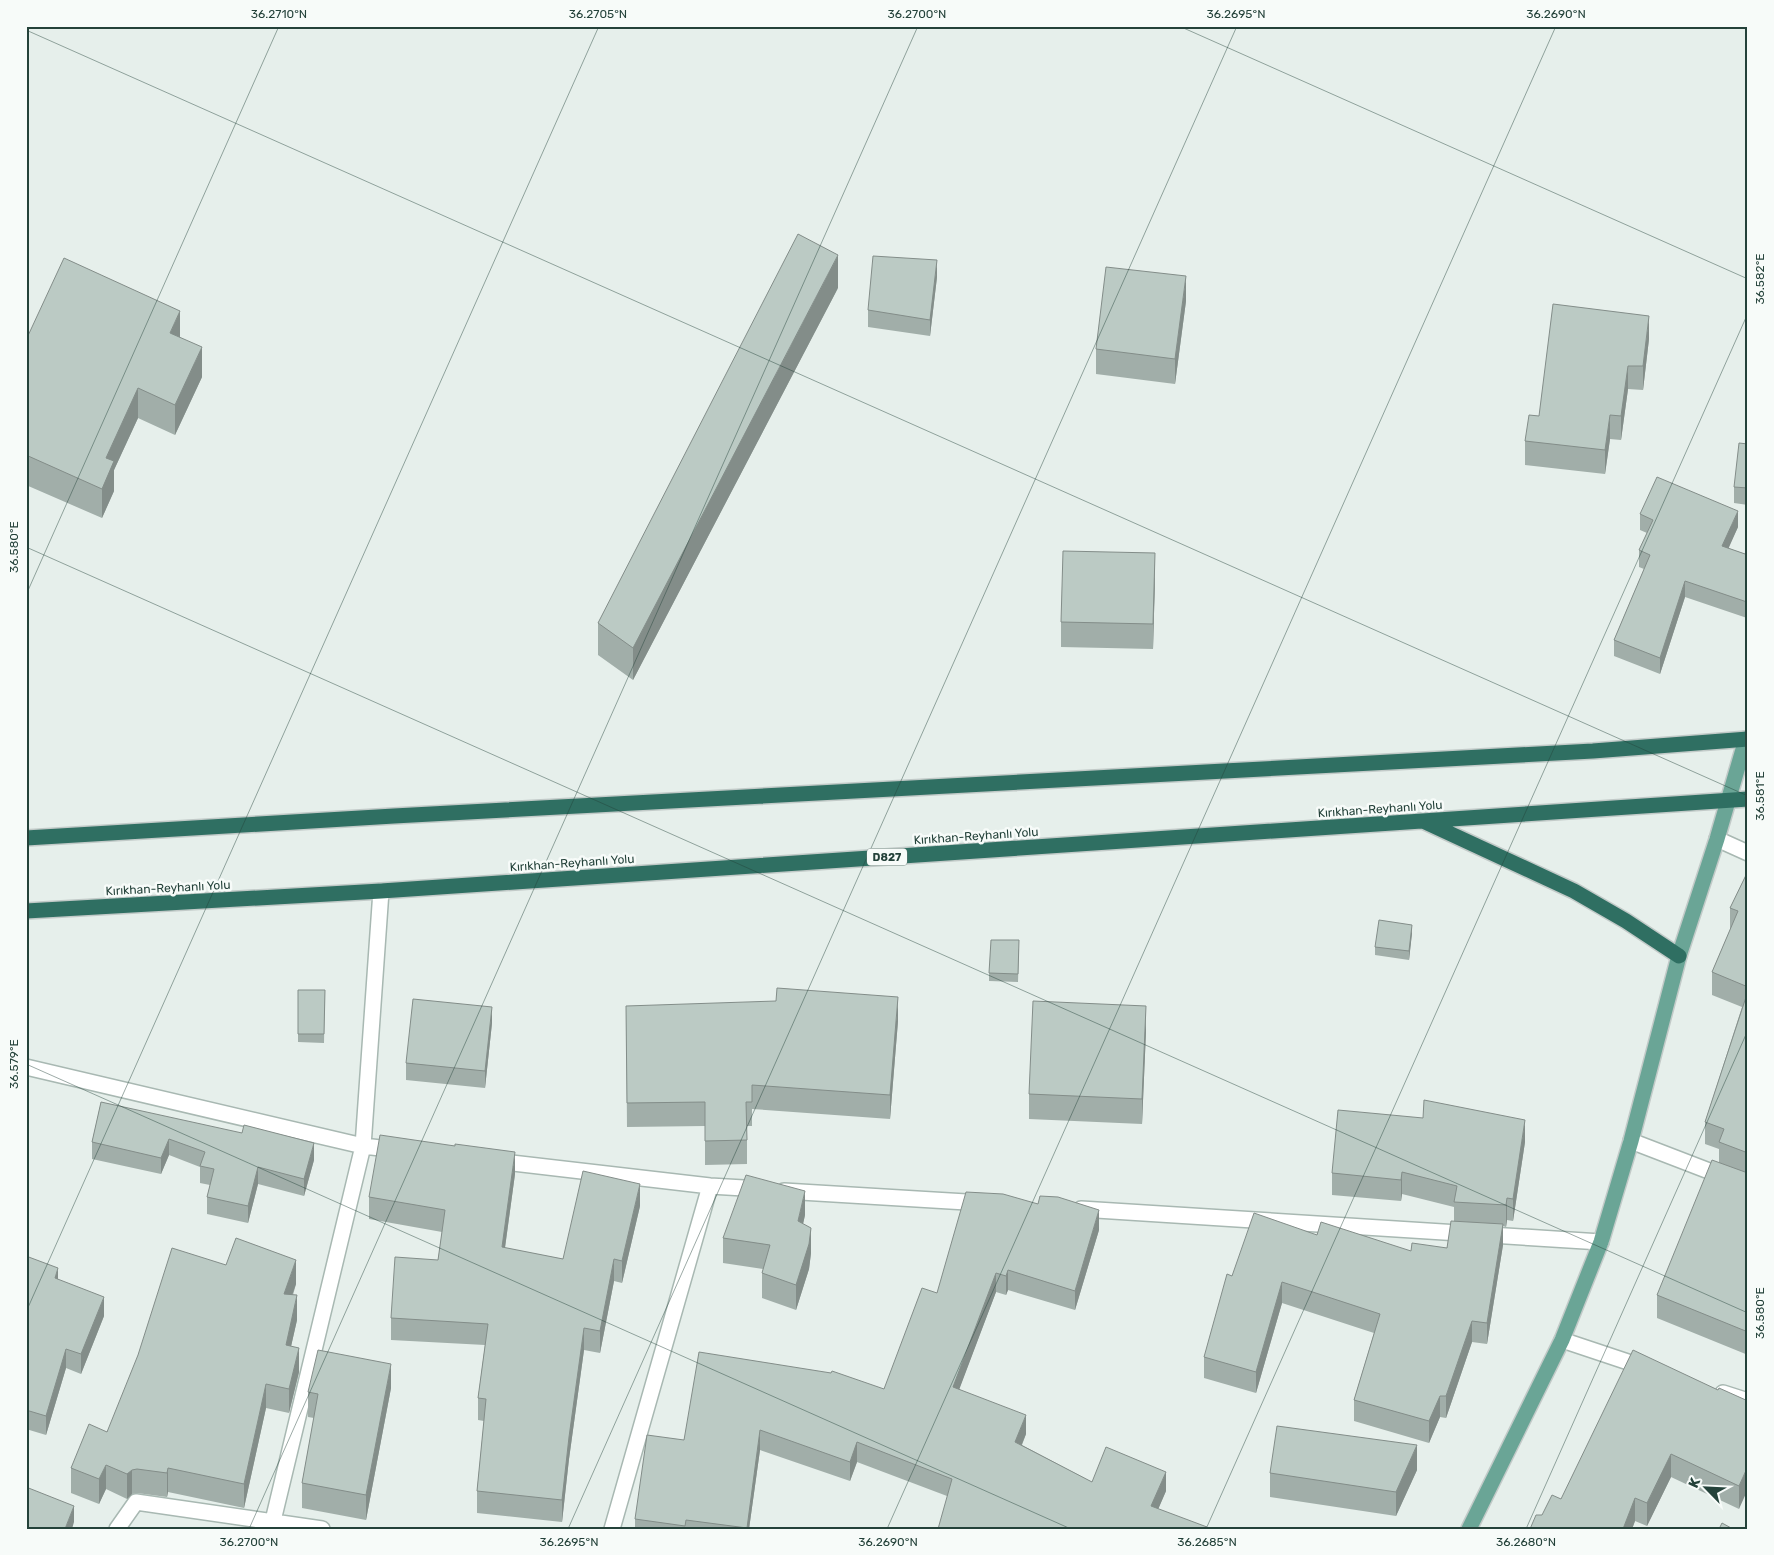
<svg xmlns="http://www.w3.org/2000/svg" width="1774" height="1555" font-family="Rubik,sans-serif">
<style>
.lines{fill:none;stroke-linecap:round;stroke-linejoin:round}
.minor-casing{stroke:#a8b8b2;stroke-width:18}
.major-casing{stroke:#c2cac8;stroke-width:18}
.highway-casing{stroke:#c2cac8;stroke-width:18}
.minor{stroke:#fff;stroke-width:15}
.major{stroke:#6aa596;stroke-width:15}
.highway{stroke:#2f6f62;stroke-width:15}
.wall{fill:#a1aea9}
.shaded-wall{fill:#838d89}
.building{fill:#bbcac4;stroke:#838d89}
.ticks{fill:none;stroke:#24423a;stroke-width:1;stroke-opacity:0.45}
.labels{text-anchor:middle;dominant-baseline:central;stroke-width:5;stroke-linejoin:round;paint-order:stroke}
.shield{fill:#f7fbf9;stroke:#637a73;stroke-width:1}
.shield-label{font-size:11px;font-weight:bold;fill:#24423a}
.street-label{font-size:12px;fill:#24423a;stroke:#f7fbf9}
.neatline{fill:none;stroke:#24423a;stroke-width:2}
.ticks-label{font-size:12px;text-anchor:middle;fill:#24423a}
</style>
<rect width="100%" height="100%" fill="#e6efeb"/>
<g class="lines">
<!-- minor casing -->
<g class="minor-casing">
<path id="minor" d="M 1717,839 L 1748,853
M 26,1067 L 363,1146 L 398,1150
M 1631,1141 L 1748,1186
M 495,1161 L 710,1186 L 761,1189
M 784,1191 L 983,1203
M 1081,1209 L 1601,1242
M 1562,1340 L 1646,1368
M 1723,1393 L 1748,1401
M 117,1529 L 136,1502 L 322,1529
M 271,1529 L 363,1146 L 381,891
M 612,1529 L 710,1186"/>
</g>
<!-- major casing -->
<g class="major-casing">
<path id="major" d="M 1469,1529 L 1562,1340 L 1601,1242 L 1631,1141 L 1679,956 L 1717,839 L 1746,739"/>
</g>
<!-- highway casing -->
<g class="highway-casing">
<path id="highway" d="M 1423,821 L 1574,891 L 1626,921 L 1679,956
M 26,838 L 394,816 L 1593,751 L 1748,739
M 26,911 L 381,891 L 1748,799"/>
</g>
<!-- minor -->
<use href="#minor" class="minor"/>
<!-- major -->
<use href="#major" class="major"/>
<!-- highway -->
<use href="#highway" class="highway"/>
</g>
<!-- wall -->
<path class="wall" d="M 937,277 L 930,336 L 868,327 L 868,310 Z
M 838,288 L 633,680 L 598,655 L 598,623 Z
M 1186,301 L 1175,384 L 1096,374 L 1096,349 Z
M 180,337 L 202,377 L 175,435 L 138,418 L 114,470 L 114,491 L 102,518 L 26,485 L 26,340 Z
M 1649,339 L 1643,390 L 1628,389 L 1621,440 L 1610,439 L 1605,474 L 1525,465 L 1525,441 L 1539,416 Z
M 1748,444 L 1748,505 L 1734,503 L 1734,487 Z
M 1640,514 L 1738,527 L 1728,548 L 1748,555 L 1748,615 L 1747,618 L 1685,597 L 1660,674 L 1614,656 L 1614,640 L 1644,569 L 1639,567 L 1639,550 L 1647,533 L 1640,530 Z
M 1155,578 L 1153,649 L 1061,647 L 1061,622 Z
M 1748,871 L 1748,1355 L 1657,1318 L 1657,1295 L 1719,1162 L 1719,1149 L 1705,1144 L 1705,1122 L 1742,1007 L 1712,995 L 1712,972 L 1730,930 L 1730,908 Z
M 1412,933 L 1409,960 L 1375,955 L 1375,947 Z
M 1019,949 L 1018,982 L 989,981 L 989,973 Z
M 298,990 L 325,990 L 324,1043 L 298,1042 Z
M 626,1006 L 898,1021 L 890,1119 L 752,1109 L 752,1126 L 747,1126 L 747,1164 L 705,1165 L 705,1126 L 627,1127 Z
M 492,1023 L 485,1088 L 406,1080 L 406,1063 Z
M 1146,1031 L 1142,1124 L 1029,1119 L 1029,1094 Z
M 101,1102 L 314,1160 L 304,1196 L 258,1184 L 248,1223 L 207,1214 L 207,1197 L 210,1185 L 200,1183 L 200,1167 L 169,1155 L 161,1174 L 92,1159 L 92,1142 Z
M 1525,1142 L 1513,1221 L 1507,1220 L 1506,1227 L 1503,1226 L 1503,1245 L 1487,1344 L 1472,1342 L 1446,1418 L 1440,1417 L 1429,1443 L 1354,1421 L 1354,1400 L 1374,1333 L 1282,1303 L 1256,1393 L 1204,1378 L 1204,1357 L 1232,1276 L 1317,1235 L 1411,1251 L 1447,1248 L 1454,1221 L 1454,1207 L 1402,1194 L 1401,1201 L 1332,1195 L 1332,1173 Z
M 515,1174 L 505,1248 L 563,1259 L 640,1206 L 622,1283 L 614,1281 L 600,1353 L 584,1350 L 569,1459 L 562,1522 L 477,1513 L 477,1491 L 484,1421 L 478,1420 L 478,1398 L 485,1345 L 391,1340 L 391,1318 L 438,1260 L 442,1232 L 369,1219 L 369,1197 Z
M 805,1215 L 803,1224 L 811,1253 L 809,1269 L 796,1310 L 762,1298 L 762,1273 L 763,1269 L 723,1263 L 723,1238 Z
M 1099,1230 L 1075,1310 L 1008,1290 L 1006,1295 L 996,1292 L 959,1389 L 1026,1434 L 1022,1445 L 1092,1482 L 1166,1491 L 1158,1509 L 1207,1529 L 947,1496 L 857,1462 L 850,1481 L 760,1450 L 749,1529 L 635,1529 L 635,1519 L 684,1440 L 884,1389 L 937,1293 Z
M 26,1256 L 58,1279 L 104,1316 L 81,1374 L 66,1368 L 46,1435 L 26,1429 Z
M 226,1265 L 296,1284 L 293,1295 L 297,1320 L 291,1346 L 299,1372 L 289,1413 L 266,1408 L 244,1508 L 168,1492 L 167,1497 L 137,1493 L 132,1494 L 127,1499 L 106,1489 L 99,1504 L 71,1493 L 71,1468 L 107,1432 Z
M 391,1388 L 366,1520 L 302,1508 L 302,1483 L 314,1418 L 308,1417 L 308,1392 Z
M 1718,1390 L 1748,1401 L 1739,1509 L 1671,1477 L 1647,1526 L 1635,1521 L 1632,1529 L 1530,1529 L 1542,1515 L 1561,1499 Z
M 1417,1470 L 1396,1516 L 1270,1497 L 1270,1473 Z"/>
<!-- shaded-wall -->
<path class="shaded-wall" d="M 838,255 L 838,288 L 633,680 L 633,648 Z
M 937,260 L 937,277 L 930,336 L 930,320 Z
M 1186,276 L 1186,301 L 1175,384 L 1175,359 Z
M 180,311 L 180,341 L 170,333 Z
M 1649,316 L 1649,339 L 1643,390 L 1643,366 Z
M 202,347 L 202,377 L 175,435 L 175,405 Z
M 1628,366 L 1628,389 L 1621,440 L 1621,416 Z
M 138,388 L 138,418 L 114,470 L 114,491 L 102,518 L 102,489 L 106,458 Z
M 1610,415 L 1610,439 L 1605,474 L 1605,450 Z
M 1738,511 L 1738,527 L 1722,563 L 1722,546 Z
M 1155,553 L 1155,578 L 1153,649 L 1153,624 Z
M 1685,581 L 1685,597 L 1660,674 L 1660,658 Z
M 1748,598 L 1748,615 L 1747,618 L 1747,602 Z
M 1412,925 L 1412,933 L 1409,960 L 1409,951 Z
M 898,997 L 898,1021 L 890,1119 L 890,1095 Z
M 1146,1006 L 1146,1031 L 1142,1124 L 1142,1099 Z
M 492,1007 L 492,1023 L 485,1088 L 485,1071 Z
M 27,1119 L 27,1135 L 26,1137 L 26,1122 Z
M 1525,1120 L 1525,1142 L 1513,1221 L 1513,1199 Z
M 169,1139 L 169,1155 L 161,1174 L 161,1158 Z
M 314,1143 L 314,1160 L 304,1196 L 304,1179 Z
M 515,1152 L 515,1174 L 502,1269 L 502,1247 Z
M 258,1167 L 258,1184 L 248,1223 L 248,1206 Z
M 1402,1172 L 1402,1194 L 1401,1201 L 1401,1180 Z
M 640,1184 L 640,1206 L 622,1283 L 622,1261 Z
M 805,1191 L 805,1215 L 798,1246 L 798,1221 Z
M 1507,1198 L 1507,1220 L 1506,1227 L 1506,1205 Z
M 1099,1210 L 1099,1230 L 1075,1310 L 1075,1291 Z
M 1503,1224 L 1503,1245 L 1487,1344 L 1487,1323 Z
M 811,1228 L 811,1253 L 809,1269 L 796,1310 L 796,1285 Z
M 614,1259 L 614,1281 L 600,1353 L 600,1331 Z
M 296,1260 L 296,1284 L 284,1318 L 284,1294 Z
M 58,1268 L 58,1287 L 55,1278 Z
M 1008,1270 L 1008,1290 L 1006,1295 L 1006,1276 Z
M 996,1273 L 996,1292 L 953,1406 L 953,1387 Z
M 1282,1282 L 1282,1303 L 1256,1393 L 1256,1372 Z
M 297,1295 L 297,1320 L 286,1369 L 286,1345 Z
M 104,1297 L 104,1316 L 81,1374 L 81,1354 Z
M 1472,1321 L 1472,1342 L 1446,1418 L 1446,1396 Z
M 584,1328 L 584,1350 L 569,1459 L 562,1522 L 562,1500 L 569,1437 Z
M 299,1348 L 299,1372 L 289,1413 L 289,1389 Z
M 66,1349 L 66,1368 L 46,1435 L 46,1416 Z
M 391,1364 L 391,1388 L 366,1520 L 366,1495 Z
M 266,1384 L 266,1408 L 244,1508 L 244,1484 Z
M 1440,1396 L 1440,1417 L 1429,1443 L 1429,1421 Z
M 1026,1415 L 1026,1434 L 1015,1461 L 1015,1442 Z
M 760,1430 L 760,1450 L 749,1529 L 747,1529 Z
M 857,1442 L 857,1462 L 850,1481 L 850,1462 Z
M 1417,1445 L 1417,1470 L 1396,1516 L 1396,1492 Z
M 1671,1454 L 1671,1477 L 1647,1526 L 1647,1503 Z
M 106,1465 L 106,1489 L 99,1504 L 99,1479 Z
M 1748,1466 L 1748,1489 L 1739,1509 L 1739,1486 Z
M 168,1468 L 168,1492 L 167,1497 L 167,1473 Z
M 132,1470 L 132,1494 L 127,1499 L 127,1474 Z
M 1166,1472 L 1166,1491 L 1151,1526 L 1151,1506 Z
M 1635,1498 L 1635,1521 L 1632,1529 L 1623,1529 Z
M 74,1506 L 74,1522 L 72,1529 L 65,1529 Z"/>
<!-- building -->
<path class="building" d="M 798,234 L 838,255 L 633,648 L 598,623 Z
M 873,256 L 937,260 L 930,320 L 868,310 Z
M 64,258 L 180,311 L 170,333 L 202,347 L 175,405 L 138,388 L 106,458 L 114,461 L 102,489 L 26,455 L 26,340 Z
M 1106,267 L 1186,276 L 1175,359 L 1096,349 Z
M 1553,304 L 1649,316 L 1643,366 L 1628,366 L 1621,416 L 1610,415 L 1605,450 L 1525,441 L 1529,415 L 1539,416 Z
M 1739,443 L 1748,444 L 1748,488 L 1734,487 Z
M 1657,477 L 1738,511 L 1722,546 L 1748,555 L 1748,598 L 1747,602 L 1685,581 L 1660,658 L 1614,640 L 1650,555 L 1639,550 L 1653,520 L 1640,514 Z
M 1063,551 L 1155,553 L 1153,624 L 1061,622 Z
M 1748,871 L 1748,987 L 1712,972 L 1738,911 L 1730,908 Z
M 1379,920 L 1412,925 L 1409,951 L 1375,947 Z
M 991,940 L 1019,940 L 1018,974 L 989,973 Z
M 777,988 L 898,997 L 890,1095 L 752,1085 L 752,1102 L 746,1102 L 747,1140 L 705,1141 L 705,1102 L 627,1103 L 626,1006 L 776,1001 Z
M 298,990 L 325,990 L 324,1034 L 298,1034 Z
M 1748,991 L 1748,1153 L 1719,1142 L 1724,1129 L 1705,1122 Z
M 413,999 L 492,1007 L 485,1071 L 406,1063 Z
M 1033,1001 L 1146,1006 L 1142,1099 L 1029,1094 Z
M 1424,1100 L 1525,1120 L 1513,1199 L 1507,1198 L 1506,1205 L 1454,1202 L 1457,1186 L 1402,1172 L 1401,1180 L 1332,1173 L 1338,1110 L 1423,1118 Z
M 101,1102 L 242,1133 L 244,1125 L 314,1143 L 304,1179 L 258,1167 L 248,1206 L 207,1197 L 214,1169 L 200,1166 L 205,1152 L 169,1139 L 161,1158 L 92,1142 Z
M 380,1135 L 455,1146 L 455,1144 L 515,1152 L 502,1247 L 563,1259 L 583,1171 L 640,1184 L 622,1261 L 614,1259 L 600,1331 L 584,1328 L 569,1437 L 562,1500 L 477,1491 L 486,1399 L 478,1398 L 488,1324 L 391,1318 L 395,1257 L 438,1260 L 445,1210 L 369,1197 Z
M 1712,1160 L 1745,1172 L 1748,1172 L 1748,1332 L 1657,1295 Z
M 746,1175 L 805,1191 L 798,1221 L 811,1228 L 809,1244 L 796,1285 L 762,1273 L 770,1245 L 723,1238 Z
M 966,1192 L 1003,1194 L 1038,1204 L 1040,1196 L 1058,1197 L 1099,1210 L 1075,1291 L 1008,1270 L 1006,1276 L 996,1273 L 953,1387 L 1026,1415 L 1015,1442 L 1092,1482 L 1106,1447 L 1166,1472 L 1151,1506 L 1207,1527 L 1206,1529 L 938,1529 L 952,1479 L 857,1442 L 850,1462 L 760,1430 L 747,1528 L 686,1520 L 685,1526 L 635,1519 L 647,1435 L 684,1440 L 699,1352 L 831,1373 L 832,1371 L 884,1389 L 922,1288 L 937,1293 Z
M 1254,1213 L 1317,1235 L 1321,1222 L 1411,1251 L 1412,1243 L 1447,1248 L 1451,1221 L 1503,1224 L 1487,1323 L 1472,1321 L 1446,1396 L 1440,1396 L 1429,1421 L 1354,1400 L 1380,1314 L 1282,1282 L 1256,1372 L 1204,1357 L 1227,1274 L 1232,1276 Z
M 236,1238 L 296,1260 L 284,1294 L 297,1295 L 286,1345 L 299,1348 L 289,1389 L 266,1384 L 244,1484 L 168,1468 L 167,1473 L 137,1469 L 132,1470 L 127,1474 L 106,1465 L 99,1479 L 71,1468 L 89,1424 L 107,1432 L 138,1355 L 172,1248 L 226,1265 Z
M 26,1256 L 58,1268 L 55,1278 L 104,1297 L 81,1354 L 66,1349 L 46,1416 L 26,1410 Z
M 318,1350 L 391,1364 L 366,1495 L 302,1483 L 318,1394 L 308,1392 Z
M 1633,1350 L 1718,1390 L 1719,1388 L 1748,1401 L 1748,1466 L 1739,1486 L 1671,1454 L 1647,1503 L 1635,1498 L 1623,1529 L 1530,1529 L 1536,1515 L 1542,1515 L 1552,1495 L 1561,1499 Z
M 1277,1426 L 1417,1445 L 1396,1492 L 1270,1473 Z
M 26,1487 L 74,1506 L 65,1529 L 26,1529 Z
M 1722,1523 L 1733,1529 L 1719,1529 Z"/>
<!-- ticks -->
<path class="ticks" d="M 1179,26 L 1748,279M 26,30 L 1748,796M 26,547 L 1748,1313M 26,595 L 279,26M 26,1064 L 1071,1529M 26,1312 L 599,26M 249,1529 L 918,26M 568,1529 L 1237,26M 887,1529 L 1556,26M 1206,1529 L 1748,313M 1526,1529 L 1748,1030"/>
<g class="labels">
<!-- shield labels -->
<rect class="shield" x="867" y="848.5" width="40" height="17" rx="4"/>
<g class="shield-label">
<text x="887" y="857">D827</text>
</g>
<!-- street labels -->
<g class="street-label">
<text transform="translate(1380 809) rotate(-4)">Kırıkhan-Reyhanlı Yolu</text>
<text transform="translate(976 836) rotate(-4)">Kırıkhan-Reyhanlı Yolu</text>
<text transform="translate(572 863) rotate(-4)">Kırıkhan-Reyhanlı Yolu</text>
<text transform="translate(168 888) rotate(-3)">Kırıkhan-Reyhanlı Yolu</text>
</g>
</g>
<!-- border -->
<rect width="1774" height="1555" fill="none" stroke="#f7fbf9" stroke-width="55"/>
<!-- north arrow -->
<g transform="translate(1706 1488) rotate(294)" stroke="#f7fbf9" stroke-width="4" paint-order="stroke">
<path d="M0-4L9 19L0 12L-9 19Z" fill="#24423a"/>
<text y="-8" font-size="14" font-weight="bold" text-anchor="middle" fill="#24423a">K</text>
</g>
<rect x="28" y="28" width="1718" height="1500" class="neatline"/>
<g class="ticks-label">
<text x="279" y="18">36.2710°N</text>
<text x="598" y="18">36.2705°N</text>
<text x="917" y="18">36.2700°N</text>
<text x="1236" y="18">36.2695°N</text>
<text x="1556" y="18">36.2690°N</text>
<text transform="translate(1760 279) rotate(-90)" y="4">36.582°E</text>
<text transform="translate(14 547) rotate(-90)" y="4">36.580°E</text>
<text transform="translate(1760 796) rotate(-90)" y="4">36.581°E</text>
<text transform="translate(14 1064) rotate(-90)" y="4">36.579°E</text>
<text transform="translate(1760 1313) rotate(-90)" y="4">36.580°E</text>
<text x="249" y="1546">36.2700°N</text>
<text x="569" y="1546">36.2695°N</text>
<text x="888" y="1546">36.2690°N</text>
<text x="1207" y="1546">36.2685°N</text>
<text x="1526" y="1546">36.2680°N</text>
</g>
</svg>
